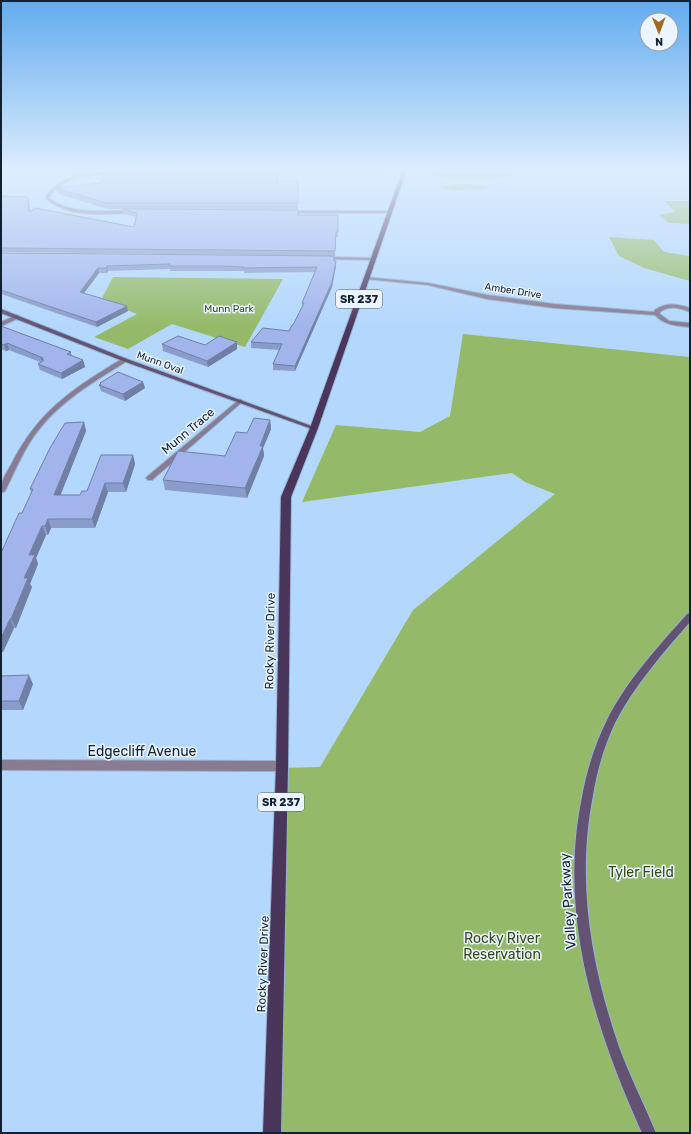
<svg xmlns="http://www.w3.org/2000/svg" width="691" height="1134" font-family="Rubik,sans-serif">
<style>
.green{fill:#94ba69}
.lines{fill:none;stroke-linecap:round;stroke-linejoin:round}
.street-casing{stroke:#92b3d4;stroke-width:2}
.secondary-casing{stroke:#92b3d4;stroke-width:2}
.primary-casing{stroke:#92b3d4;stroke-width:2}
.street{fill:#887b92;fill-rule:evenodd}
.secondary{fill:#645272;fill-rule:evenodd}
.primary{fill:#4a355b;fill-rule:evenodd}
.wall{fill:#8a9ccb}
.shaded-wall{fill:#717fa5}
.building{fill:#a1b5ec;stroke:#717fa5}
.labels{text-anchor:middle;dominant-baseline:central;stroke-width:3;stroke-linejoin:round;paint-order:stroke}
.far-street-label{font-size:10px;fill:#0f2132;stroke:#ecf5ff}
.far-park-label{font-size:10px;fill:#334818;stroke:#ecf5ff}
.shield{fill:#ecf5ff;stroke:#516170;stroke-width:1}
.shield-label{font-size:11px;font-weight:bold;fill:#0f2132}
.street-label{font-size:12px;fill:#0f2132;stroke:#ecf5ff}
.near-street-label{font-size:14px;fill:#0f2132;stroke:#ecf5ff}
.near-park-label{font-size:14px;fill:#334818;stroke:#ecf5ff}
</style>
<rect width="100%" height="100%" fill="#b3d7fd"/>
<!-- green -->
<path class="green" d="M 428,169 L 514,169 L 516,173 L 512,177 L 503,178 C 486,179 441,183 428,172 Z
M 461,184 L 492,187 C 481,190 450,192 440,187 Z
M 665,201 L 690,201 L 690,224 L 669,223 L 659,215 L 675,212 Z
M 609,237 L 654,240 L 664,252 L 690,256 L 690,281 L 644,268 L 619,256 Z
M 113,277 L 283,279 L 245,347 L 172,324 L 128,349 L 94,337 L 137,314 L 101,300 Z
M 463,334 L 690,357 L 690,1133 L 274,1133 L 281,768 L 320,767 L 413,610 L 555,494 L 525,482 L 512,473 L 302,502 L 336,425 L 420,432 L 450,416 Z"/>
<g class="lines">
<!-- street casing -->
<g class="street-casing">
<path id="street" d="M 404,170 L 405,172 L 104,174 C 83,176 61,178 49,198 C 78,218 105,208 136,211 L 135,213 C 105,214 69,219 45,198 C 58,176 80,174 104,172 Z
M 287,211 L 389,211 L 391,212 L 389,213 L 288,213 Z
M 322,257 L 372,258 L 374,259 L 372,260 L 324,259 L 322,259 Z
M 364,277 L 428,283 L 487,295 L 554,304 L 654,312 L 655,310 C 666,302 678,304 690,308 L 690,312 C 680,308 669,305 660,312 L 660,314 L 669,321 L 690,323 L 690,327 C 678,326 664,325 655,315 L 554,308 L 487,299 L 428,285 L 366,279 L 364,279 Z
M 17,315 L 20,317 L 19,318 L 1,326 L 1,322 Z
M 125,358 L 127,359 L 127,361 C 93,382 57,403 34,436 C 22,453 14,473 5,491 L 1,493 C 1,481 5,475 11,465 C 32,423 57,400 96,375 C 105,370 115,362 125,358 Z
M 240,399 L 243,401 L 242,402 L 152,480 L 148,480 L 146,478 L 148,476 Z
M 1,760 L 282,761 L 286,763 L 287,766 L 286,769 L 282,771 L 1,770 Z"/>
</g>
<!-- secondary casing -->
<g class="secondary-casing">
<path id="secondary" d="M 1,309 L 127,359 L 317,428 L 316,429 L 312,429 L 123,361 L 1,313 Z
M 690,613 L 690,622 C 662,654 634,686 615,723 C 604,746 597,771 593,795 C 576,882 591,965 619,1047 C 630,1077 644,1104 656,1133 L 642,1133 C 594,1026 558,915 582,797 C 587,770 595,744 607,720 C 627,680 658,647 687,614 Z"/>
</g>
<!-- primary casing -->
<g class="primary-casing">
<path id="primary" d="M 403,169 L 407,169 L 318,428 L 291,497 L 288,766 L 281,1133 L 263,1133 L 276,766 L 281,497 L 310,428 Z"/>
</g>
<!-- street -->
<use href="#street" class="street"/>
<!-- secondary -->
<use href="#secondary" class="secondary"/>
<!-- primary -->
<use href="#primary" class="primary"/>
</g>
<!-- wall -->
<path class="wall" d="M 666,169 L 690,169 L 690,173 L 670,173 Z
M 278,178 L 278,181 L 298,181 L 298,209 L 107,209 L 59,194 L 57,188 Z
M 1,196 L 29,201 L 30,211 L 134,227 L 136,217 L 124,214 L 123,209 L 298,215 L 338,215 L 338,237 L 336,237 L 335,256 L 1,252 Z
M 1,253 L 334,256 L 336,266 L 332,287 L 295,371 L 273,370 L 273,364 L 279,350 L 251,348 L 251,342 L 289,331 L 293,325 L 302,307 L 302,303 L 315,272 L 244,273 L 244,271 L 170,271 L 170,269 L 108,271 L 107,273 L 99,273 L 84,293 L 128,311 L 97,327 L 1,294 Z
M 1,326 L 71,352 L 72,356 L 83,360 L 85,367 L 62,379 L 40,370 L 38,364 L 40,362 L 9,350 L 6,351 L 1,349 Z
M 162,344 L 205,345 L 237,349 L 208,367 L 163,351 Z
M 143,382 L 145,388 L 125,401 L 101,391 L 99,385 L 100,384 L 100,383 Z
M 270,420 L 271,429 L 263,448 L 264,456 L 247,498 L 165,490 L 163,480 L 225,456 L 247,433 Z
M 84,422 L 86,431 L 60,495 L 80,495 L 87,491 L 133,455 L 135,464 L 126,492 L 108,492 L 95,528 L 51,528 L 48,535 L 46,535 L 36,558 L 38,564 L 30,584 L 32,587 L 16,628 L 14,628 L 3,652 L 1,652 L 1,553 L 22,513 L 32,493 L 30,489 Z
M 1,676 L 33,684 L 23,710 L 1,710 Z"/>
<!-- shaded-wall -->
<path class="shaded-wall" d="M 278,173 L 278,178 L 277,187 L 276,181 Z
M 28,197 L 29,201 L 30,216 L 29,212 Z
M 336,261 L 336,266 L 332,287 L 295,371 L 295,366 Z
M 107,266 L 108,271 L 107,273 L 106,268 Z
M 98,268 L 99,273 L 81,297 L 80,292 Z
M 127,306 L 128,311 L 97,327 L 96,322 Z
M 237,342 L 237,349 L 208,367 L 207,361 Z
M 7,343 L 9,350 L 6,351 L 4,345 Z
M 83,360 L 85,367 L 62,379 L 61,373 Z
M 143,382 L 145,388 L 125,401 L 123,394 Z
M 270,420 L 271,429 L 263,448 L 264,456 L 247,498 L 245,488 L 260,446 Z
M 84,422 L 86,431 L 57,504 L 54,495 Z
M 133,455 L 135,464 L 126,492 L 123,483 Z
M 105,483 L 108,492 L 95,528 L 92,519 Z
M 48,519 L 51,528 L 48,535 L 45,526 Z
M 42,526 L 46,535 L 36,558 L 38,564 L 30,584 L 32,587 L 16,628 L 11,619 L 24,578 L 29,555 Z
M 10,619 L 14,628 L 3,652 L 1,648 L 1,638 Z
M 29,675 L 33,684 L 23,710 L 19,701 Z"/>
<!-- building -->
<path class="building" d="M 131,172 L 278,173 L 276,181 L 298,181 L 298,203 L 106,203 L 57,188 L 101,183 L 104,173 Z
M 1,196 L 28,197 L 29,212 L 35,208 L 134,227 L 137,213 L 123,209 L 298,210 L 298,215 L 338,215 L 338,232 L 336,232 L 335,251 L 1,248 Z
M 1,253 L 334,256 L 334,261 L 336,261 L 332,282 L 295,366 L 273,364 L 282,344 L 251,342 L 263,328 L 289,331 L 292,325 L 293,325 L 304,303 L 302,303 L 317,267 L 243,268 L 244,267 L 224,266 L 169,266 L 170,264 L 107,266 L 106,268 L 98,268 L 80,292 L 127,306 L 96,322 L 1,290 Z
M 1,326 L 71,352 L 67,354 L 83,360 L 61,373 L 38,364 L 44,360 L 41,359 L 43,358 L 7,343 L 4,345 L 1,344 Z
M 178,336 L 205,345 L 219,336 L 237,342 L 207,361 L 162,344 Z
M 118,372 L 143,382 L 123,394 L 99,385 L 101,384 L 100,383 Z
M 254,418 L 270,420 L 260,446 L 263,446 L 245,488 L 163,480 L 178,451 L 225,456 L 236,432 L 247,433 Z
M 84,422 L 54,495 L 80,495 L 82,491 L 87,491 L 101,455 L 133,455 L 123,483 L 105,483 L 92,519 L 48,519 L 45,526 L 42,526 L 29,555 L 35,555 L 24,578 L 28,578 L 11,619 L 10,619 L 1,638 L 1,553 L 19,513 L 22,513 L 33,489 L 30,489 L 50,448 L 65,423 Z
M 29,675 L 19,701 L 1,701 L 1,676 Z"/>
<!-- sky -->
<linearGradient id="sky" x2="0" y2="1"><stop stop-color="#61abee"/><stop offset="0.52" stop-color="#ddedfe"/><stop offset="1" stop-color="#ddedfe" stop-opacity="0"/></linearGradient>
<rect width="691" height="328" fill="url(#sky)"/>
<g class="labels">
<!-- far-street labels -->
<g class="far-street-label">
<text transform="translate(513 291) rotate(9)">Amber Drive</text>
<text transform="translate(160 363) rotate(20)">Munn Oval</text>
</g>
<!-- far-park labels -->
<g class="far-park-label">
<text x="229" y="309">Munn Park</text>
</g>
<!-- shield labels -->
<g class="shield">
<rect x="336" y="290" width="46" height="18" rx="3"/>
<rect x="258" y="793" width="46" height="18" rx="3"/>
</g>
<g class="shield-label">
<text x="359" y="299">SR 237</text>
<text x="281" y="802">SR 237</text>
</g>
<!-- street labels -->
<g class="street-label">
<text transform="translate(188 431) rotate(-40)">Munn Trace</text>
<text transform="translate(270 641) rotate(-89)">Rocky River Drive</text>
<text transform="translate(263 964) rotate(-88)">Rocky River Drive</text>
</g>
<!-- near-street labels -->
<g class="near-street-label">
<text x="142" y="751">Edgecliff Avenue</text>
<text transform="translate(568 901) rotate(-94)">Valley Parkway</text>
</g>
<!-- near-park labels -->
<g class="near-park-label">
<text x="641" y="872">Tyler Field</text>
<text x="502" y="938">Rocky River<tspan x="502" dy="16">Reservation</tspan></text>
</g>
</g>
<!-- border -->
<rect width="691" height="1134" fill="none" stroke="#0f2132" stroke-width="4"/>
<!-- north arrow -->
<g transform="translate(659 32) rotate(179)"><circle r="19" fill="#ecf5ff" stroke="#94a0ad"/>
<path d="M0-3L7 15L0 10L-7 15Z" fill="#9e6922"/>
<text y="-6" font-size="11" font-weight="bold" text-anchor="middle" fill="#0f2132">N</text>
</g>
</svg>
